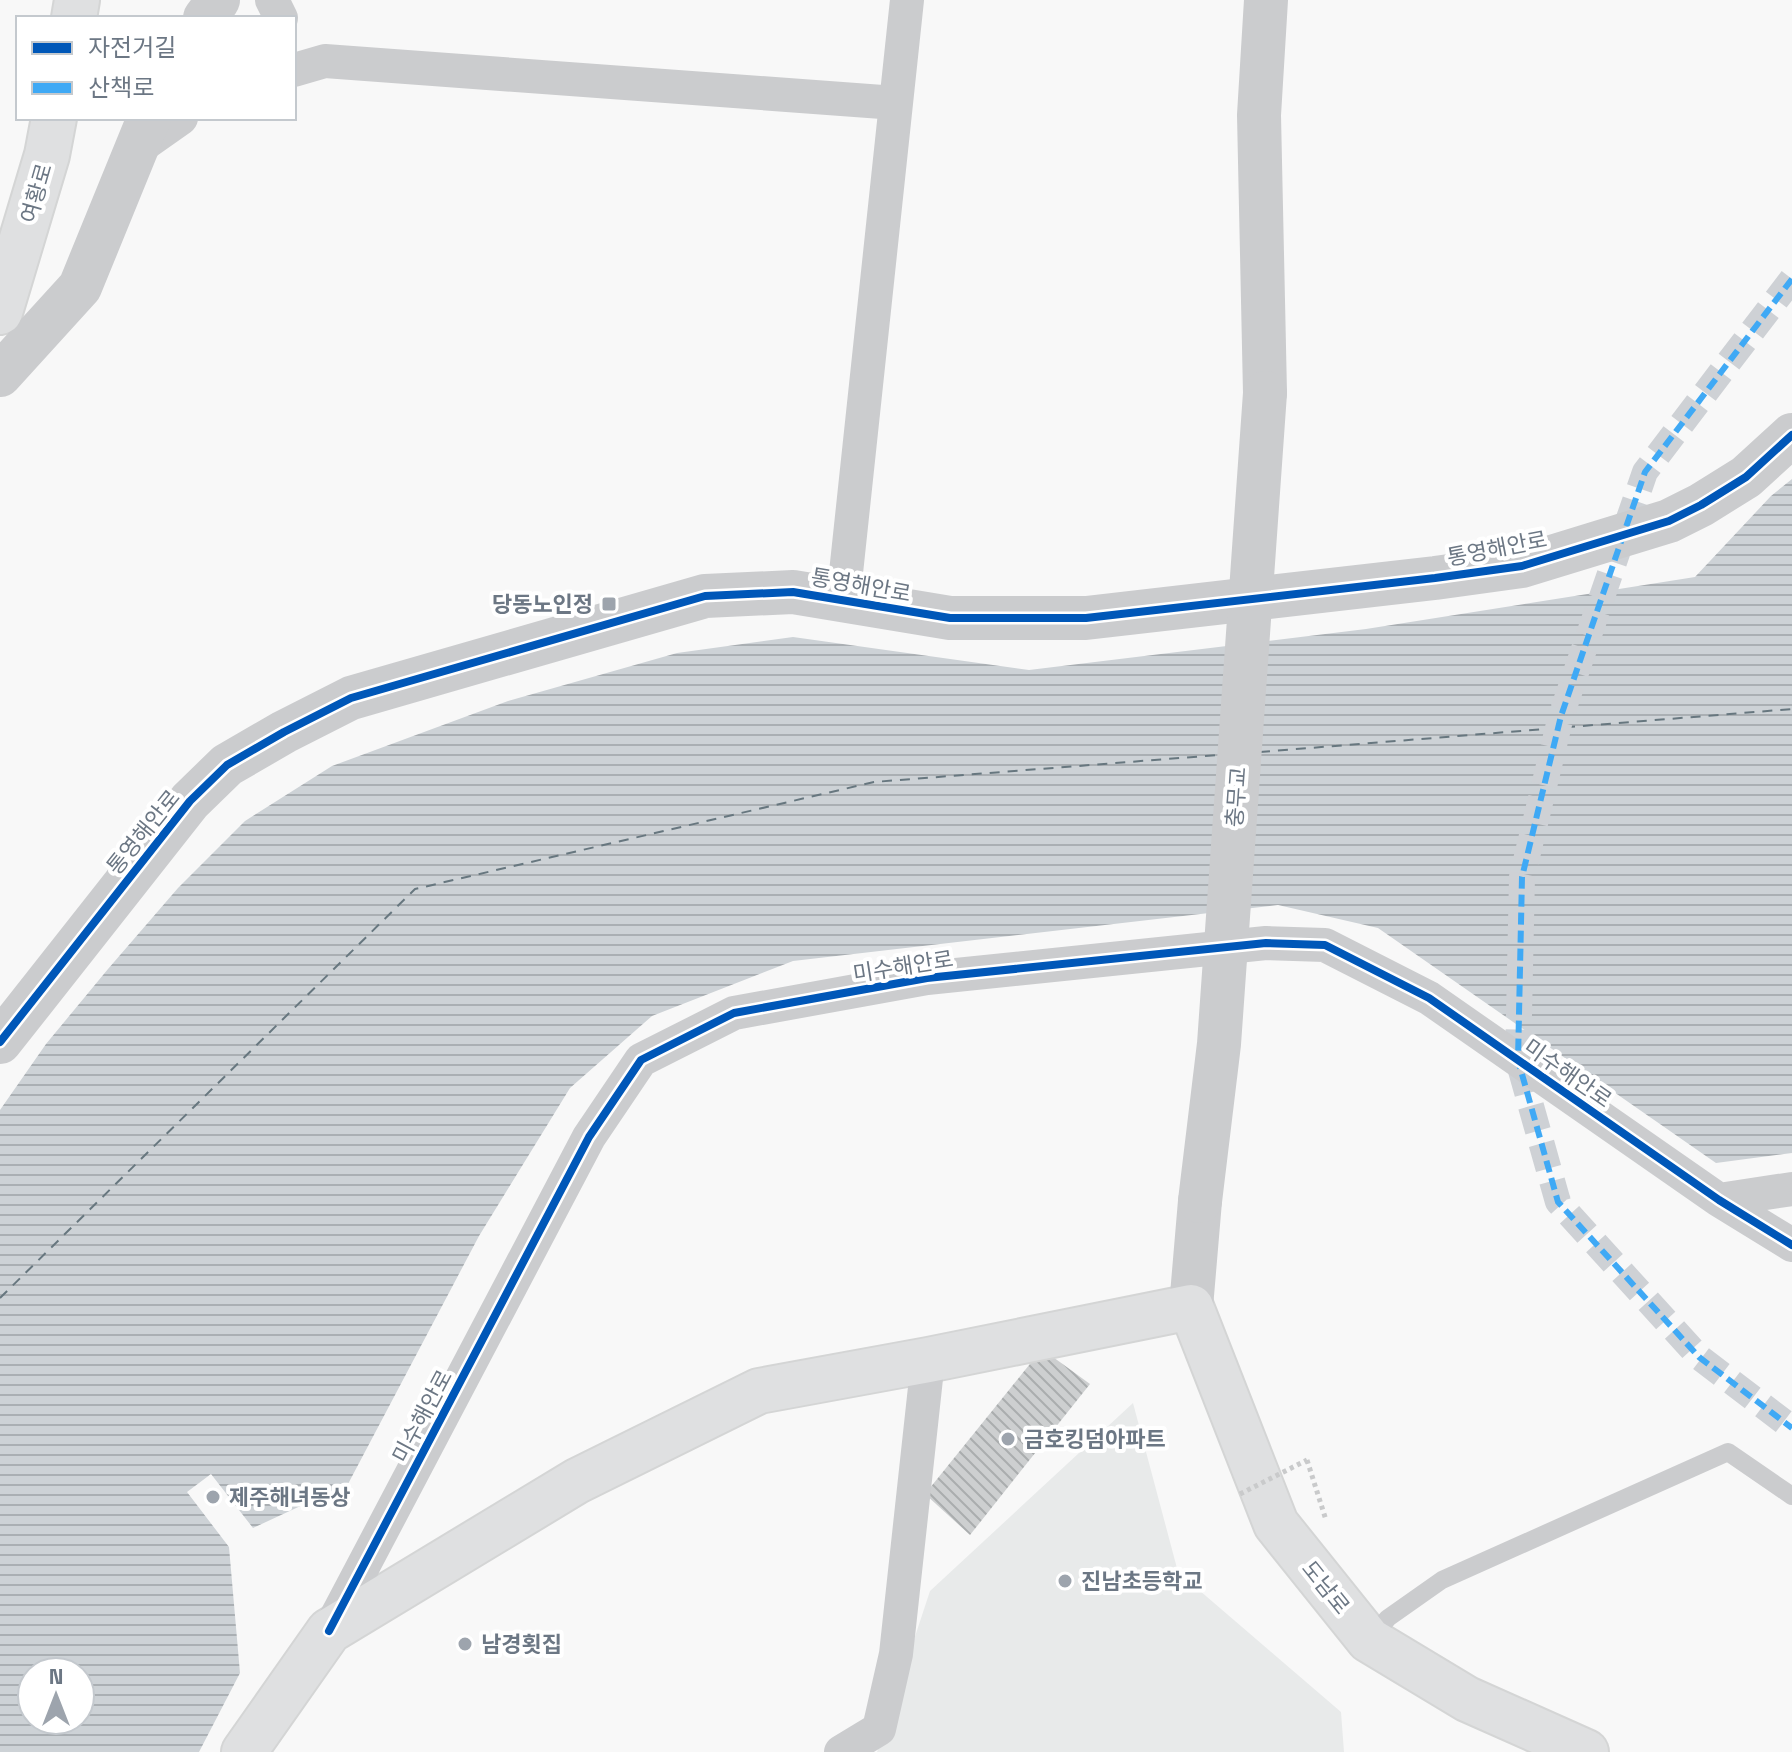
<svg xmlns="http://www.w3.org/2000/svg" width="1792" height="1752" font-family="'Space Grotesk','Noto Sans KR',sans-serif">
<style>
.built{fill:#e8eaea}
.water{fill:url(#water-rules);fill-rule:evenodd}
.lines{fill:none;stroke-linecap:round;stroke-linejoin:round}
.ferry{stroke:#67777f;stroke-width:2;stroke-dasharray:10 8;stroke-linecap:butt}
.building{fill:url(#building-back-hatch)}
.pedestrian-tunnel{stroke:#ced1d5;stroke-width:26;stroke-dasharray:26 13;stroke-linecap:butt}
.secondary-casing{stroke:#d4d5d5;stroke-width:48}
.path{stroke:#c9cacb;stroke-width:5;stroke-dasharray:4 4;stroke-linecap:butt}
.service{stroke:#cbccce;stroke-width:18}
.minor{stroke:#cbccce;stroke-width:34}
.tertiary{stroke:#cbccce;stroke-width:44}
.secondary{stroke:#dfe0e1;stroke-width:44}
.path-bridge{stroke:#c9cacb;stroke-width:5;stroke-dasharray:4 4;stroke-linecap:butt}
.tertiary-bridge{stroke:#cbccce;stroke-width:44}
.quiet{stroke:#3fa9f5;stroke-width:6;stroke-dasharray:12 6;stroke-linecap:butt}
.cycleway-casing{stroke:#fff;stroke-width:13}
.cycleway{stroke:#0057b8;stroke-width:8}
.poi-dot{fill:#9da4ad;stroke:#fff;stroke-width:3}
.labels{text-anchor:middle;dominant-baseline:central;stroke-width:8;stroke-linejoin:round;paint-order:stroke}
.street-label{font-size:22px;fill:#6c7784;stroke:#fff}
.poi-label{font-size:22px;font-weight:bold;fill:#6c7784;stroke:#fff;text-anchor:start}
</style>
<defs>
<pattern id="water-rules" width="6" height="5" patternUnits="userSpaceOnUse" patternTransform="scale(2)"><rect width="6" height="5" fill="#cdd2d6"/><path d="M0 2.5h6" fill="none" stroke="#aaafb3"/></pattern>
<pattern id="building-back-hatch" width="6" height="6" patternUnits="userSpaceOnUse" patternTransform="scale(2)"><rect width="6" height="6" fill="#cdcfd0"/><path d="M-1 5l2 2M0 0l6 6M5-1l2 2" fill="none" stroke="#aaadae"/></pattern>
</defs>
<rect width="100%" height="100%" fill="#f8f8f8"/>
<!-- built -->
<path class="built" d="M 1133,1403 L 1178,1572 L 1341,1712 L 1344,1752 L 877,1752 L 930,1591 Z"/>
<!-- water -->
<path class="water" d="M 1792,479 L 1792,1153 L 1716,1163 L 1378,928 L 1278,905 L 793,961 L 652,1016 L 570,1088 L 479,1236 L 348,1484 L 253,1528 L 211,1474 L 187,1492 L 229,1547 L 240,1673 L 199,1752 L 0,1752 L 0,1110 L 46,1044 L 108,969 L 178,888 L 245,821 L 332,766 L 508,701 L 677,653 L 793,637 L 1029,670 L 1366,629 L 1695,577 L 1771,496 ZM 32,1672 L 80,1672 L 80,1720 L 32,1720 Z"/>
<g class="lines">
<!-- ferry -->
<path class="ferry" d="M 1260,752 L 1792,709
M 0,1298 L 415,889 L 874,782 L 1218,755"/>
</g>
<!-- building -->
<path class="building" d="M 1042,1349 L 1090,1384 L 970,1535 L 925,1494 Z"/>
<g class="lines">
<!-- pedestrian-tunnel -->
<path class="pedestrian-tunnel" d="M 1792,279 L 1645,472 L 1561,716 L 1522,877 L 1518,1060 L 1558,1202 L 1699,1357 L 1792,1428"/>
<!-- secondary casing -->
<g class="secondary-casing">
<path id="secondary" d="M 74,18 L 77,0
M 0,312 L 47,155 L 54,118
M 244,1752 L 329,1631 L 577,1481 L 759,1391 L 928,1360 L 1191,1307 L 1276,1524 L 1369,1640 L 1467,1699 L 1586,1752"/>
</g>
<!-- path -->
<path class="path" d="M 1307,1460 L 1326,1520"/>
<!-- service -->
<path class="service" d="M 1369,1640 L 1388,1618 L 1442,1580 L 1728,1452 L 1792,1496"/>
<!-- minor -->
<path class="minor" d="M 272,0 L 281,18
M 294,70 L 325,61 L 896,103
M 137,149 L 181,118
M 843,601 L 907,0
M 1719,1200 L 1792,1189
M 329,1631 L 589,1137 L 641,1060 L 734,1013 L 927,978 L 1266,943 L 1325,945 L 1429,998 L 1719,1200 L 1792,1245
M 841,1752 L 879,1729 L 896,1654 L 928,1360"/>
<!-- tertiary -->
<path class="tertiary" d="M 205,18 L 218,0
M 0,375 L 80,287 L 149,118
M 1265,393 L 1259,115 L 1266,0
M 0,1042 L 190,801 L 227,765 L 284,732 L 351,698 L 705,596 L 793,592 L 950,618 L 1086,618 L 1435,578 L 1522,566 L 1669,521 L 1701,505 L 1746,477 L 1792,435
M 1191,1307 L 1200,1201"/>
<!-- secondary -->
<use href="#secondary" class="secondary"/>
<!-- path-bridge -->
<path class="path-bridge" d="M 1240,1494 L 1307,1460"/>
<!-- tertiary-bridge -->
<path class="tertiary-bridge" d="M 1200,1201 L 1219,1044 L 1265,393"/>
<!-- quiet -->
<path class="quiet" d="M 1792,279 L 1645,472 L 1561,716 L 1522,877 L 1518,1060 L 1558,1202 L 1699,1357 L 1792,1428"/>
<!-- cycleway casing -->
<g class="cycleway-casing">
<path id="cycleway" d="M 0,1042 L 190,801 L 227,765 L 284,732 L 351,698 L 705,596 L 793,592 L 950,618 L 1086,618 L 1435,578 L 1522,566 L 1669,521 L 1701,505 L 1746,477 L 1792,435
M 329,1631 L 589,1137 L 641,1060 L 734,1013 L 927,978 L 1266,943 L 1325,945 L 1429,998 L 1719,1200 L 1792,1245"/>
</g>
<!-- cycleway -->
<use href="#cycleway" class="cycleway"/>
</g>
<!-- markers -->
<g class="poi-dot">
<rect x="601" y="596" width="16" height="16" rx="4"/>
<circle cx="1008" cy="1439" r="8"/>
<circle cx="213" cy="1497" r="8"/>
<circle cx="1065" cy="1581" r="8"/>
<circle cx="465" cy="1644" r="8"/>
</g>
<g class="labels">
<!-- street labels -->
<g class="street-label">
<text transform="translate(36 193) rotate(-74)">여황로</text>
<text transform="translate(1497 548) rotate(-11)">통영해안로</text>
<text transform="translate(861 585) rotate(10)">통영해안로</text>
<text transform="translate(1236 797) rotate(-86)">충무교</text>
<text transform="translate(143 832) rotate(-51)">통영해안로</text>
<text transform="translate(903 966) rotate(-9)">미수해안로</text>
<text transform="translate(1568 1073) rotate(35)">미수해안로</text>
<text transform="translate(422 1416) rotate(-62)">미수해안로</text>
<text transform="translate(1326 1587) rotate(51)">도남로</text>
</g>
<!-- poi labels -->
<g class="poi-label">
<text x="593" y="604" text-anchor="end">당동노인정</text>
<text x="1024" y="1439">금호킹덤아파트</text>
<text x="229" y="1497">제주해녀동상</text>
<text x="1081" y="1581">진남초등학교</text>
<text x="481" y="1644">남경횟집</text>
</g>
</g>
<!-- legend -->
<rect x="16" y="16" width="280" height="104" fill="#ffffff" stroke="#c4c9ce" stroke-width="2"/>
<rect x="32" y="42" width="40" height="12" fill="#0057b8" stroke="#c4c9ce" stroke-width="2"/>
<text x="88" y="56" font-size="24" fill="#6c7784">자전거길</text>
<rect x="32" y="82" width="40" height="12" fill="#3fa9f5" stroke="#c4c9ce" stroke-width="2"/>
<text x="88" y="96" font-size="24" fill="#6c7784">산책로</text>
<!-- north arrow -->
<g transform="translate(56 1696)"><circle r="38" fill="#ffffff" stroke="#c4c9ce" stroke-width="2"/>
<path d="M0-6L14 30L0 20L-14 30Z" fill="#9da4ad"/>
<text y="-12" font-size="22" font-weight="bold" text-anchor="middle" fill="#6c7784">N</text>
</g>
</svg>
